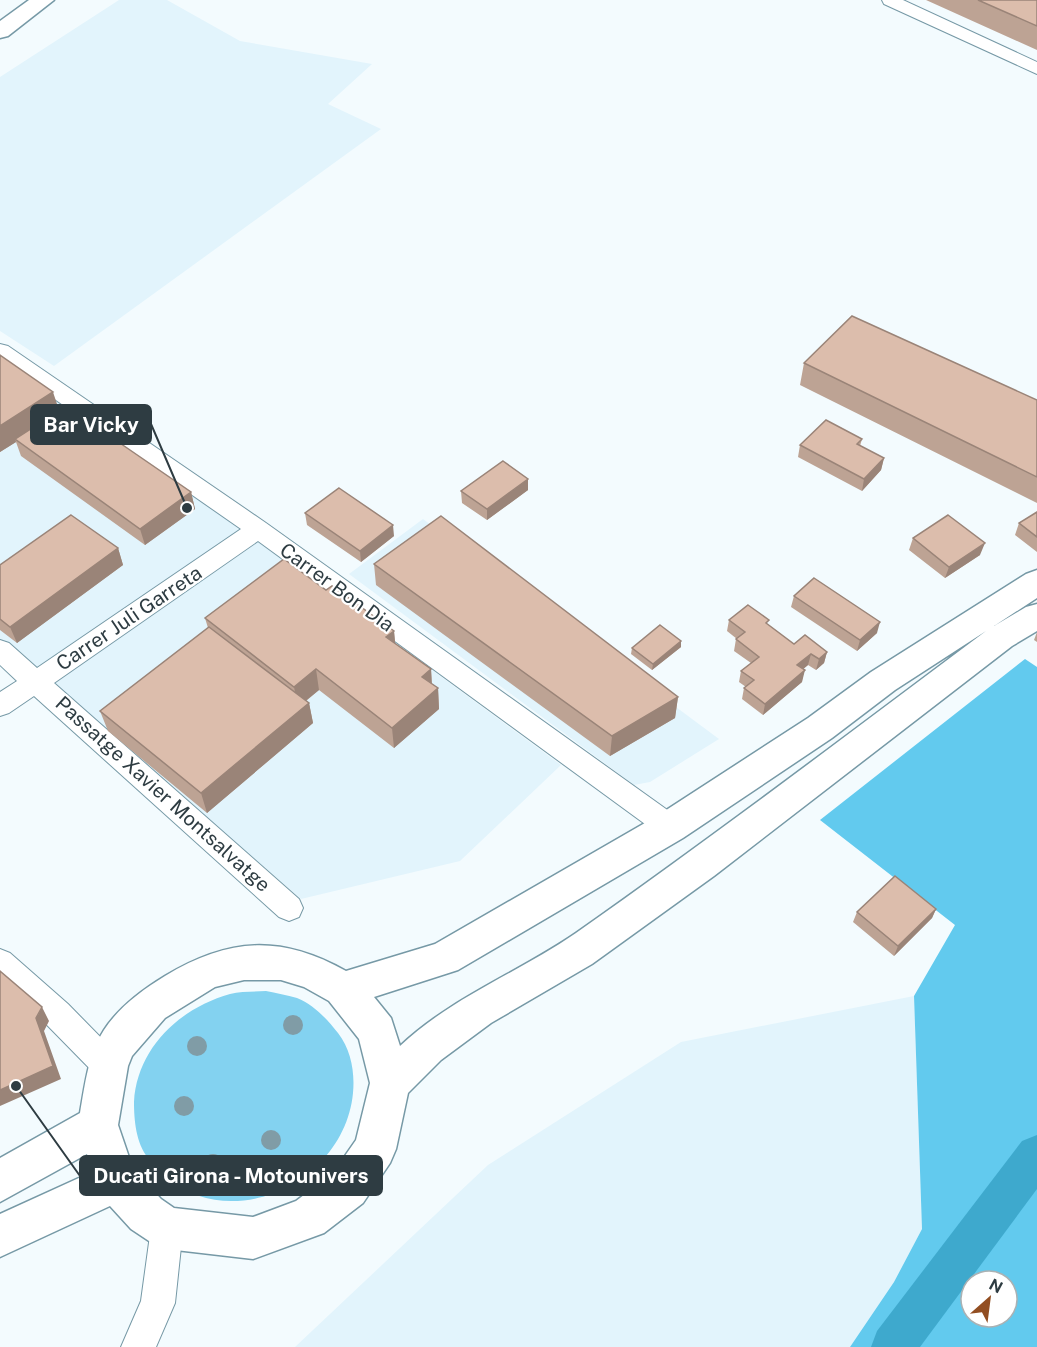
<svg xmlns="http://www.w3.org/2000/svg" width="1037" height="1347" font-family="'Public Sans',sans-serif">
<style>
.built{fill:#e2f4fc}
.green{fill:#83d2f0}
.forest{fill:#62caee;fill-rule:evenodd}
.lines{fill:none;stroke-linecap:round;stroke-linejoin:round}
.canal{fill:#3ea9cd;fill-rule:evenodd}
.street-casing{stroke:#7699a6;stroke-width:2}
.secondary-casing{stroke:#7699a6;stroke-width:3}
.primary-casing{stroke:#7699a6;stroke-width:3}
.street{fill:#fff;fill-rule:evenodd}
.secondary{fill:#fff;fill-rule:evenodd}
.primary{fill:#fff;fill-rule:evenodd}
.tree{fill:#809ca6}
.wall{fill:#bda394}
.shaded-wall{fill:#9a8478}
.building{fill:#dcbdac;stroke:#9a8478;stroke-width:1.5}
.labels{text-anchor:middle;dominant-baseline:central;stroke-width:4.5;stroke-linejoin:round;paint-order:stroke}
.street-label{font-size:20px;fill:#2e3c42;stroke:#fff}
.leader{fill:none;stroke:#2e3c42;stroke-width:2}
.callout-dot{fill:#2e3c42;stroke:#fff;stroke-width:2}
.callout{fill:#2e3c42;stroke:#2e3c42;stroke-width:2}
.callout-label{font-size:21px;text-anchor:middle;font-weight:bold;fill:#fff}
</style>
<rect width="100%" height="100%" fill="#f3fbfe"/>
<!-- built -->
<path class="built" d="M 119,0 L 167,0 L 240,41 L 372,64 L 328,104 L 381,129 L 54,366 L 0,331 L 0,77 Z
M 0,360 L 223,516 L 561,765 L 460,861 L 301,899 L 0,639 Z
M 423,519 L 719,739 L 650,782 L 634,785 L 349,574 Z
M 914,996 L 922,1229 L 894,1282 L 850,1347 L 295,1347 L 488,1165 L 681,1042 Z"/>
<!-- green -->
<path class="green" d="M 266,991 C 276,993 287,995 297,998 C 314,1005 327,1019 338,1033 C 351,1050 355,1072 353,1093 C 345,1179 237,1235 166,1178 C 159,1173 154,1164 148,1158 C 136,1143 134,1120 134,1102 C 137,1048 180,1008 230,994 C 241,991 254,992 266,991 Z"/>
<!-- forest -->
<path class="forest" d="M 1025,659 L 1037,667 L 1037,1347 L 850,1347 L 894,1282 L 922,1229 L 914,996 L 955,925 L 820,820 ZM 971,1281 L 1007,1281 L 1007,1317 L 971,1317 Z"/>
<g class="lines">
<!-- canal -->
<path class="canal" d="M 1037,1135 L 1037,1189 L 920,1347 L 871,1347 L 877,1331 L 1022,1141 Z"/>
<!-- street casing -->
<g class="street-casing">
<path id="street" d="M 882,0 L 903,0 L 1037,62 L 1037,74 L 884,4 Z
M 0,344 L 8,346 L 266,523 L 680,819 L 684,827 L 680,835 L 670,839 L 660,835 L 258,541 L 54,683 L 299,899 L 303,908 L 299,917 L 289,921 L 279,917 L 34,696 L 9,713 L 0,716 L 0,692 L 17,681 L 0,665 L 0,640 L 9,643 L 37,668 L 241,529 L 0,361 Z
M 0,949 L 10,953 L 68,1004 L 119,1056 L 123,1066 L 119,1076 L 108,1081 L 97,1076 L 46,1024 L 0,981 Z
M 167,1212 L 179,1216 L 183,1228 L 175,1303 L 156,1347 L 121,1347 L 141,1301 L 151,1228 L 155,1216 Z"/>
</g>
<!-- secondary casing -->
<g class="secondary-casing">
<path id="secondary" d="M 29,0 L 54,0 L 8,36 L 0,38 L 0,21 Z"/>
</g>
<!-- primary casing -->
<g class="primary-casing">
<path id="primary" d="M 1037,570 L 1037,598 L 994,626 L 1026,607 L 1037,604 L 1037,631 L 1012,646 L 714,876 L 592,964 L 491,1023 L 441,1060 L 408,1093 L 396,1149 L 390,1163 L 363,1203 L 324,1233 L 253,1259 L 167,1249 L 152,1243 L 131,1229 L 110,1206 L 0,1257 L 0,1214 L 92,1172 L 87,1154 L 0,1202 L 0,1158 L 80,1113 C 85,1085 88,1055 104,1030 C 119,1007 142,990 165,976 C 228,938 280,934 346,971 L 435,944 L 657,816 L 808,718 L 871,672 L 1026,574 ZM 986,631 C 850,733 715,835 576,933 C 518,973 452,997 400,1046 L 391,1018 L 374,997 L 458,970 L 683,838 L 832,738 L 895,690 ZM 244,980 L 281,980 L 304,987 L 329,1001 L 359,1039 L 370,1083 L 356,1140 L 333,1173 L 296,1201 L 253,1217 L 174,1208 L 161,1199 L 133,1169 L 118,1125 L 128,1066 L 132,1056 L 165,1018 L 215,987 Z"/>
</g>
<!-- street -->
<use href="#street" class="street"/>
<!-- secondary -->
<use href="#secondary" class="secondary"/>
<!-- primary -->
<use href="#primary" class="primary"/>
</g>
<!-- trees -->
<g class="tree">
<circle cx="293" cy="1025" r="10"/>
<circle cx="197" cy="1046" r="10"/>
<circle cx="184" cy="1106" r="10"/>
<circle cx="271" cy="1140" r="10"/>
<circle cx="213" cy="1166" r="12"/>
</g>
<!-- wall -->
<path class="wall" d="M 926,0 L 1037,0 L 1037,50 Z
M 0,355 L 59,410 L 191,492 L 195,509 L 145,545 L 21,456 L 16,442 L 0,452 Z
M 804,363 L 1037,400 L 1037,503 L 800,385 Z
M 862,439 L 860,446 L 884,458 L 881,470 L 862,491 L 798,457 L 800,445 Z
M 528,490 L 487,520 L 462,503 L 461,491 Z
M 1037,512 L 1037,552 L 1015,535 L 1019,523 Z
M 305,513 L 394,536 L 361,562 L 307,525 Z
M 913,538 L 980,555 L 945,578 L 909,550 Z
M 118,548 L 123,565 L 17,643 L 0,630 L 0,565 Z
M 374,564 L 678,697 L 675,718 L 610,756 L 376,585 Z
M 326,590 L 394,631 L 395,644 L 431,669 L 432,684 L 438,688 L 439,709 L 394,748 L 319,690 L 306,701 L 309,703 L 313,723 L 207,813 L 108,731 L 100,711 L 208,628 L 205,618 Z
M 794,596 L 877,633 L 857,651 L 791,607 Z
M 729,620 L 769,625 L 794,644 L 827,652 L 824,663 L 816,670 L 808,665 L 803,669 L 802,682 L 763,715 L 742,699 L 744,688 L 746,687 L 739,682 L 741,671 L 751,663 L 734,651 L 736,639 L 737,639 L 727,631 Z
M 1037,632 L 1037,642 L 1034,640 Z
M 681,641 L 681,647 L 652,670 L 631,654 L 632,648 Z
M 936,909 L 932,918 L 894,956 L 853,922 L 857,912 Z"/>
<!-- shaded-wall -->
<path class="shaded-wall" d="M 53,392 L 60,413 L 15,439 L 16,442 L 0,452 L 0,426 Z
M 884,458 L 881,470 L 862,491 L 864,479 Z
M 528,479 L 528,490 L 487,520 L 487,509 Z
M 191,492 L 195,509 L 145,545 L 140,529 Z
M 393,525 L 394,536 L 361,562 L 360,551 Z
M 985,543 L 980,555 L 945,578 L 949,567 Z
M 118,548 L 123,565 L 17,643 L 10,627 Z
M 880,622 L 877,633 L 857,651 L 860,640 Z
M 394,631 L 396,652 L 386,637 Z
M 681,641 L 681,647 L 652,670 L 653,664 Z
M 827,652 L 824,663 L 816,670 L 819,659 Z
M 811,654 L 808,665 L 795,676 L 797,665 Z
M 316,669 L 319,690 L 298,707 L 294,687 Z
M 431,669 L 432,690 L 422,677 Z
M 805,670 L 802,682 L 763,715 L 765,704 Z
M 438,688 L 439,709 L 394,748 L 392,728 Z
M 678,697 L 675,718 L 610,756 L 612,736 Z
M 309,703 L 313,723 L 207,813 L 201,793 Z
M 936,909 L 932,918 L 894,956 L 898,946 Z
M 42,1007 L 49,1021 L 44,1031 L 61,1079 L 0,1106 L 0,1090 Z"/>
<!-- building -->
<path class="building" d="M 978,0 L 1037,0 L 1037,26 Z
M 852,316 L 1037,400 L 1037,477 L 804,363 Z
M 0,355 L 53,392 L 0,426 Z
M 66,406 L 191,492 L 140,529 L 15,439 Z
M 826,420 L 862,439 L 857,444 L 884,458 L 864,479 L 800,445 Z
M 503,461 L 528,479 L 487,509 L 461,491 Z
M 339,488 L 393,525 L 360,551 L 305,513 Z
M 1037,512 L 1037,537 L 1019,523 Z
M 71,515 L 118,548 L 10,627 L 0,619 L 0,565 Z
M 948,515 L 985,543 L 949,567 L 913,538 Z
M 441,516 L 678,697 L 612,736 L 374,564 Z
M 284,559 L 326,590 L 332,586 L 394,631 L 386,637 L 431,669 L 422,677 L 438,688 L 392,728 L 316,669 L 294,687 L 205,618 Z
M 814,578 L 880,622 L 860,640 L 794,596 Z
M 748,605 L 769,620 L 766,623 L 794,644 L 805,635 L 827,652 L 819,659 L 811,654 L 797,665 L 805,670 L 765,704 L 744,688 L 754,680 L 741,671 L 759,657 L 736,639 L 745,632 L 729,620 Z
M 660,625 L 681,641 L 653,664 L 632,648 Z
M 209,627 L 309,703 L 201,793 L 100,711 Z
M 895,876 L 936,909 L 898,946 L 857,912 Z
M 0,971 L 42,1007 L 36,1018 L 53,1066 L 0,1090 Z"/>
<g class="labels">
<!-- street labels -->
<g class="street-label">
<text transform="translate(337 587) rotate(36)">Carrer Bon Dia</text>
<text transform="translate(129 618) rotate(-34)">Carrer Juli Garreta</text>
<text transform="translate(163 794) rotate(42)">Passatge Xavier Montsalvatge</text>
</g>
</g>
<!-- callouts -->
<path class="leader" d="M187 508L151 424M16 1086L80 1176"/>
<g class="callout-dot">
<circle cx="187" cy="508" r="6"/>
<circle cx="16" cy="1086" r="6"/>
</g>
<g class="callout">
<rect x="31" y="405" width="120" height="39" rx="6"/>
<rect x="80" y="1156" width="302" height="39" rx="6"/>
</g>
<g class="callout-label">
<text x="91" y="432">Bar Vicky</text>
<text x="231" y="1183">Ducati Girona - Motounivers</text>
</g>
<!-- north arrow -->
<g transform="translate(989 1299) rotate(28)"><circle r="28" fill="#ffffff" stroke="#abb1b3" stroke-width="1.5"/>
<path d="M0-4.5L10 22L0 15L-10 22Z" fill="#924e22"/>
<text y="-9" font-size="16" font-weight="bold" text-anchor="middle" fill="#2e3c42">N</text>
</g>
</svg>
